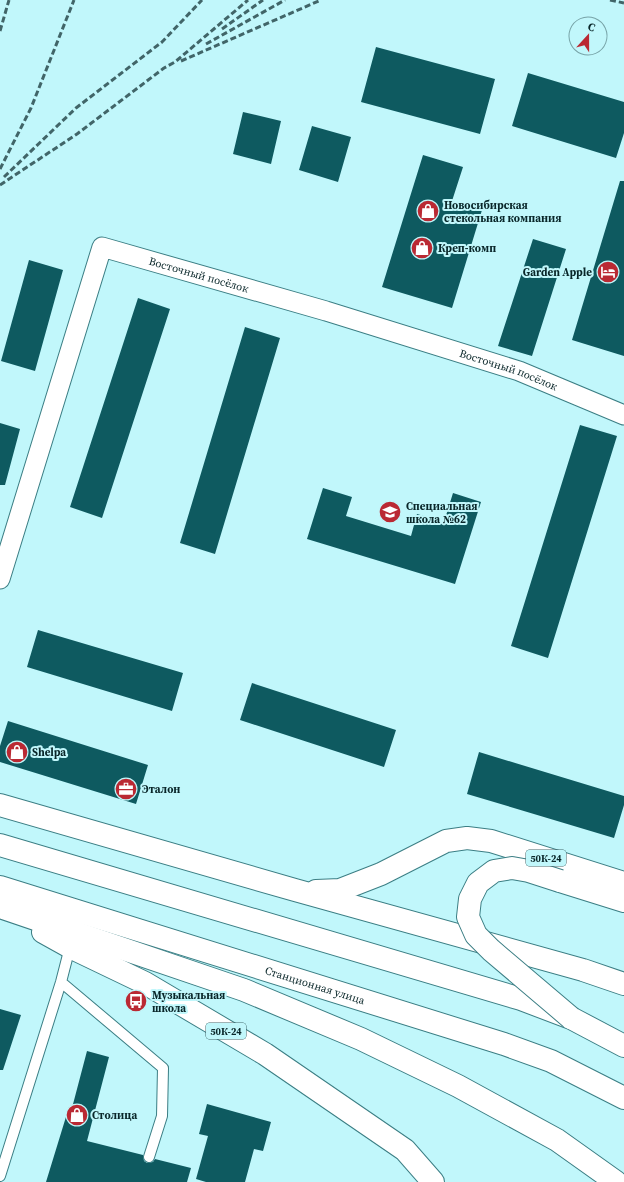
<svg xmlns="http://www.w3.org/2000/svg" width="624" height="1182" font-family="'Source Serif 4',serif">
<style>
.building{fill:#0e5a60}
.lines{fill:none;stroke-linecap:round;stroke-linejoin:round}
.service-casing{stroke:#3b7e84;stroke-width:12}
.minor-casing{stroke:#3b7e84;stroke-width:21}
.primary-casing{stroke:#3b7e84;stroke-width:24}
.service{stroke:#fff;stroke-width:10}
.minor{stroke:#fff;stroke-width:19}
.primary{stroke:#fff;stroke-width:22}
.rail{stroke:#416568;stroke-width:3;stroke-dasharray:6 3;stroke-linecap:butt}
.primary-bridge-casing{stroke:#3b7e84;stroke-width:24;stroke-linecap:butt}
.primary-bridge{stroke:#fff;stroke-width:22}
.labels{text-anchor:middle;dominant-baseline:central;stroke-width:4;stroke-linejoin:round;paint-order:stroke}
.shield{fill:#c1f7fb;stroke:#406568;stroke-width:1}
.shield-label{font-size:10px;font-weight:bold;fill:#092629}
.poi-label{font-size:11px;font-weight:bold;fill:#092629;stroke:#c1f7fb;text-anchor:start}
.street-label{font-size:11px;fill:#092629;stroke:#c1f7fb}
</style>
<rect width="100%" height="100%" fill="#c1f7fb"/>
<!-- building -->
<path class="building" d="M 376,47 L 495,79 L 480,134 L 361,102 Z
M 528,73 L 624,102 L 624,133 L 616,158 L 512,126 Z
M 243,112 L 281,121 L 271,164 L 233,154 Z
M 312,126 L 351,137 L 338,182 L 299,170 Z
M 423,155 L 463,167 L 452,201 L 482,210 L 452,308 L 382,287 Z
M 620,181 L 624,181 L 624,356 L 572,340 Z
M 533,239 L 566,249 L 532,356 L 498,346 Z
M 29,260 L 63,270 L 35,371 L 1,361 Z
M 138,298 L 170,309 L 102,518 L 70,507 Z
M 245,327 L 280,338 L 215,554 L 180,543 Z
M 0,423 L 20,429 L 5,485 L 0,485 Z
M 580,425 L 617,436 L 548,658 L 511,646 Z
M 323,488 L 352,497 L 346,516 L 411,536 L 417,514 L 444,522 L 453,493 L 481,502 L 455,584 L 307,539 Z
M 38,630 L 183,673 L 172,711 L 27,667 Z
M 252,683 L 396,730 L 384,767 L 240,720 Z
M 8,721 L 148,765 L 136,804 L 0,762 L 0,746 Z
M 479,752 L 624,796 L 624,805 L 614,838 L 467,794 Z
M 0,1009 L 21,1015 L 3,1070 L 0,1070 Z
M 87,1051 L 109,1057 L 87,1141 L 143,1155 L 144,1161 L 147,1163 L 153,1162 L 155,1159 L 191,1168 L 187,1182 L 46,1182 L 69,1107 L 72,1108 Z
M 207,1104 L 271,1122 L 263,1151 L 254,1149 L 245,1182 L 206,1182 L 196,1179 L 208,1136 L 199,1134 Z"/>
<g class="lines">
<!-- service casing -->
<g class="service-casing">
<path id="service" d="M 61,982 L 163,1068 L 162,1116 L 149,1157
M 0,1176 L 61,982 L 70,947"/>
</g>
<!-- minor casing -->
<g class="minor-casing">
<g id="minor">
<path id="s1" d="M 0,579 L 102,247 L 326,311 L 519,371 L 624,415"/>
</g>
</g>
<!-- primary casing -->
<g class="primary-casing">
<g id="primary">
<path d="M 0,805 L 295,890 L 583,970 L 624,984"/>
<path d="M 0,845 L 521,999 L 571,1018 L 624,1046"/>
<path d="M 560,881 L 624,901"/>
<path id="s2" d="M 0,887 L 504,1044 L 551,1061 L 624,1098"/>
<path d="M 316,891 L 340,890 L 381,874 L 446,841 L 467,838 L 491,841 L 624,883"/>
<path d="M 0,907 L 244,990 L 361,1039 L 458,1086 L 557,1140 L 616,1182"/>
<path d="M 43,932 L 70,947 L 145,983 L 265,1054 L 405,1150 L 433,1182"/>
</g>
</g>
<!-- service -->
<use href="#service" class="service"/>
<!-- minor -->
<use href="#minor" class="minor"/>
<!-- primary -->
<use href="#primary" class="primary"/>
<!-- rail -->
<path class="rail" d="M 610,0 L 624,3
M 222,29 L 263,0
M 0,31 L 9,0
M 206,44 L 285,0
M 181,61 L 321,0
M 0,169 L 31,108 L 74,0
M 4,177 L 76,108 L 162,42 L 202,0
M 0,185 L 77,134 L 164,68 L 175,62 L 248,0"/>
<!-- primary-bridge casing -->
<g class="primary-bridge-casing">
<path id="primary-bridge" d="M 560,881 L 529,871 L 512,868 L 494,871 L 478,883 L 470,899 L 468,917 L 476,935 L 491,950 L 571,1018"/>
</g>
<!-- primary-bridge -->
<use href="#primary-bridge" class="primary-bridge"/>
</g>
<!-- icons -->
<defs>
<g id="shop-disc" transform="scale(1.15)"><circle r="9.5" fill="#ba2933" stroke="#c1f7fb"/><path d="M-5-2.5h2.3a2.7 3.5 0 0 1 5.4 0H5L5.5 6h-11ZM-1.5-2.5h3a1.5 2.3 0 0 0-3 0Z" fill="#fff"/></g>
<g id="hotel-disc" transform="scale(1.15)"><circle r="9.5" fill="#ba2933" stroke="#c1f7fb"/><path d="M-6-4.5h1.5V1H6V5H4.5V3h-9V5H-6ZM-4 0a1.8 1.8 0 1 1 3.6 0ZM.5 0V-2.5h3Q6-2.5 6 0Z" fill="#fff"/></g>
<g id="school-disc" transform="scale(1.15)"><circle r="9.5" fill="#ba2933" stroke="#c1f7fb"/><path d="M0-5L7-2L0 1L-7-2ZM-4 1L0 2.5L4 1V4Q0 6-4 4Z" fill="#fff"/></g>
<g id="office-disc" transform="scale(1.15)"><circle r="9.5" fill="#ba2933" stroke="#c1f7fb"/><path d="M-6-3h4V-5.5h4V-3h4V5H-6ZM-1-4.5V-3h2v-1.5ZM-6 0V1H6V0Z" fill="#fff"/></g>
<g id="bus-disc" transform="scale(1.15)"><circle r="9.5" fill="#ba2933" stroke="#c1f7fb"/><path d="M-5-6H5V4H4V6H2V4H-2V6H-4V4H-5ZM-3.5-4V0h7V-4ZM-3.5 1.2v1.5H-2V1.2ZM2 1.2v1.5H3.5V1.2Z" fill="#fff"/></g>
</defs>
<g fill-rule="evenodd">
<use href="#shop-disc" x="428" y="211"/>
<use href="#shop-disc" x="422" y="248"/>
<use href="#hotel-disc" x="608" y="272"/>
<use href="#school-disc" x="390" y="512"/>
<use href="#shop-disc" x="17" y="752"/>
<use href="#office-disc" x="126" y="789"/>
<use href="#bus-disc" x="136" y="1001"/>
<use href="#shop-disc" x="77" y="1115"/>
</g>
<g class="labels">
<!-- shield labels -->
<g class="shield">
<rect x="526" y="850" width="40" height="16" rx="3"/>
<rect x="206" y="1023" width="40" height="16" rx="3"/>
</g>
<g class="shield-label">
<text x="546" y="858">50К-24</text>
<text x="226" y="1031">50К-24</text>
</g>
<!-- poi labels -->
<g class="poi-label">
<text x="444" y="205">Новосибирская<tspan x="444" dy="13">стекольная компания</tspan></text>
<text x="438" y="248">Креп-комп</text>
<text x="592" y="272" text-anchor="end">Garden Apple</text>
<text x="406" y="506">Специальная<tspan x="406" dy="13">школа №62</tspan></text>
<text x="32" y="752">Shelpa</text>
<text x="142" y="789">Эталон</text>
<text x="152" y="995">Музыкальная<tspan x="152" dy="13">школа</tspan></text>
<text x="92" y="1115">Столица</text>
</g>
<!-- street labels -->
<g class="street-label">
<text stroke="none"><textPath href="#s1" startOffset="448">Восточный посёлок</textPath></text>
<text stroke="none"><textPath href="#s1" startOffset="772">Восточный посёлок</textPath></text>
<text stroke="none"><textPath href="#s2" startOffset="330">Станционная улица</textPath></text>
</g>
</g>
<!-- north arrow -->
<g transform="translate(588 36) rotate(21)"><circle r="19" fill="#c1f7fb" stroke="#77a3a7"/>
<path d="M0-3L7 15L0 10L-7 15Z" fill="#ba2933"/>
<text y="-6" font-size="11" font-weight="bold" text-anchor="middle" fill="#092629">С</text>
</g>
</svg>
